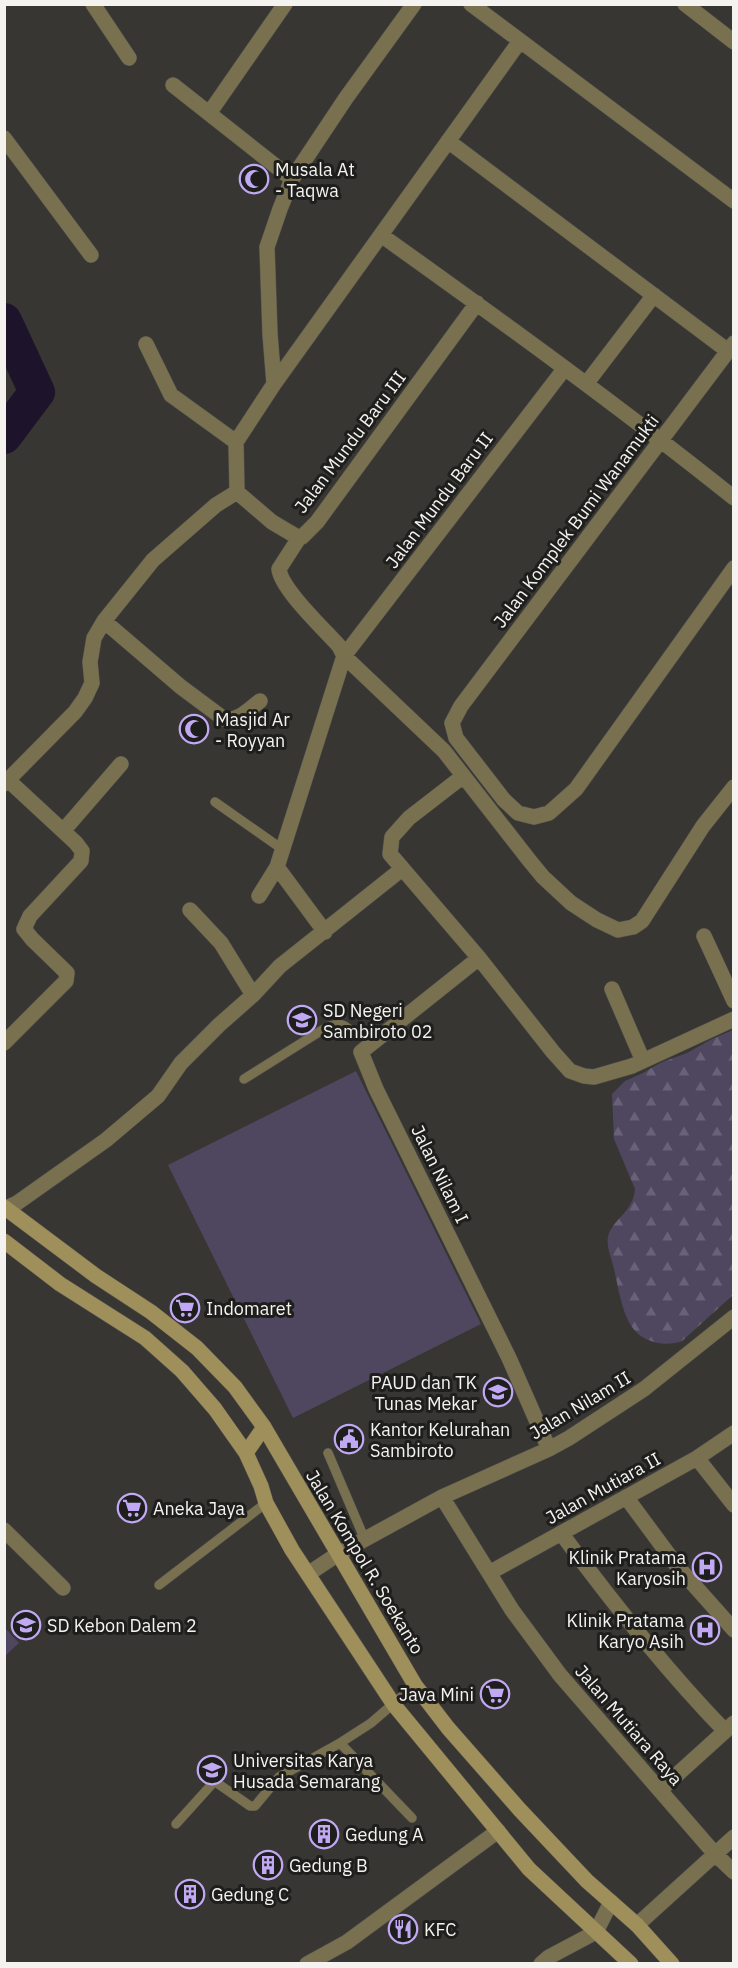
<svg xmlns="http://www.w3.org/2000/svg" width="738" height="1968" font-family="'IBM Plex Sans',sans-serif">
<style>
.forest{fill:url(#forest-firs)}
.pitch{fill:#4f4660}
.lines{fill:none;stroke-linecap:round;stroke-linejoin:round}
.river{stroke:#1d142c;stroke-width:36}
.lane-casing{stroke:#555450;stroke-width:10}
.street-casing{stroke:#555450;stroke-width:16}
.secondary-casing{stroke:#555450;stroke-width:16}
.lane{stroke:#797050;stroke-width:9}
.street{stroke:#797050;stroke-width:15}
.secondary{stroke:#9f8f5b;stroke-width:15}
.labels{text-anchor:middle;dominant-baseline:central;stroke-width:6;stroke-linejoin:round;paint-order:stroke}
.poi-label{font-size:18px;fill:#f4f3f0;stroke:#1e1e1c;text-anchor:start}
.street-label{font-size:18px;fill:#f4f3f0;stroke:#1e1e1c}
</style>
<defs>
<pattern id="forest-firs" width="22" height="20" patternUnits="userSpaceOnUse" patternTransform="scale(1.5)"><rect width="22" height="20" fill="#4f4660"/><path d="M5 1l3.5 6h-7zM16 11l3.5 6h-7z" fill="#696177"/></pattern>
</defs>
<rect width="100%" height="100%" fill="#373632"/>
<!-- forest -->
<path class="forest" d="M 733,1030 L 733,1295 L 682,1341 C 665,1347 643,1343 632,1327 C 622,1313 618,1286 614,1269 C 612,1260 606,1246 608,1237 C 612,1219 633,1213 635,1189 L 614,1139 L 612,1094 L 625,1081 L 643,1073 L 660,1063 L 687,1053 L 712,1039 Z"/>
<!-- pitch -->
<path class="pitch" d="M 356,1071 L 481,1324 L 293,1418 L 168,1165 Z
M 4,1627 L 19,1643 L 5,1656 L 4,1656 Z"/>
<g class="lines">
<!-- river -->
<path class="river" d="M 4,321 L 37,392 L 4,436"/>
<!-- lane casing -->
<g class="lane-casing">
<path id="lane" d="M 215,802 L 282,849
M 244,1079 L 327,1027 C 340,1022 346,1024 354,1035
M 328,1453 L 365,1540
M 159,1585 L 266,1503
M 340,1743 L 412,1818
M 176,1824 L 213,1783 L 217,1783 L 250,1806 L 255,1806 L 279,1777 L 340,1743 L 371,1723 L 415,1685"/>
</g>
<!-- street casing -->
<g class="street-casing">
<path id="street" d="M 93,4 L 129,58
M 471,4 L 734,201
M 685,4 L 734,42
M 173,85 L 292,179
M 210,112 L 285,4
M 4,138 L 91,255
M 448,141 L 728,351
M 381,235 C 500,320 619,406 734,498
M 734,343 L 461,706 L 452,723 L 456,738 L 504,800 L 518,813 L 534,817 L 549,813 L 576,789 L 734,568
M 146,344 L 171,395 L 236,442
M 274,384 L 270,334 L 267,247 L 280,209 L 292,179 L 346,98 L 414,4
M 586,384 L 654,295
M 237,492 L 236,442 L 274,384 L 520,41
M 237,492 L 272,522 L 299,538 L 302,537 L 317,522 L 477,303
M 299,538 L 279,569 C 281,589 324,629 339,646 L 344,656 L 444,751 L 529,860 L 543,877 L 571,903 L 597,920 L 618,930 L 633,927 L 642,921 L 703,826 L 734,787
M 104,621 L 181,687 L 224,719 C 239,721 248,710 260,701
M 462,777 L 409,818 L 392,837 L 390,854 L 479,958 L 553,1052 L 570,1071 L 584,1076 L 594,1077 L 632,1066 L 734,1019
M 4,784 L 75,712 L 85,698 L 92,683 L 90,662 L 94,638 L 104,621 L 153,560 L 216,505 L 237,492
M 63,831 L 121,764
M 277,867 L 325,932
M 259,896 L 277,867 L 344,656 L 565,368
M 190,910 L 221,943 L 253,995
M 704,936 L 734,1001
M 479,958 L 361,1052 L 376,1089 L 509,1358 L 549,1449
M 612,989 L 643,1061
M 4,1043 L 66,981 L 67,973 L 32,939 L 24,929 L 30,916 L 81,861 L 82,851 L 76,843 L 8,780
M 6,1208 L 17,1203 L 106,1140 L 158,1096 L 181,1063 L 219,1025 L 253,995 L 280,966 L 402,869
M 697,1458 L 734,1505
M 442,1497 L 512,1610 L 560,1675 L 715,1854 L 734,1872
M 626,1497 L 677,1566 L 734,1630
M 4,1530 L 63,1588
M 561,1533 C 612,1602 665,1669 725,1731
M 489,1573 L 697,1458 L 734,1433
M 308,1574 L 338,1554 L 442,1497 L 549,1449 L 569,1438 L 644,1389 L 734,1317
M 660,1790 L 734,1723
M 637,1925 L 734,1837
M 307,1964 L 347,1942 L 498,1831
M 541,1964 L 549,1957 L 596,1932 L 611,1902"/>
</g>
<!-- secondary casing -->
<g class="secondary-casing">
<path id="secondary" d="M 4,1207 L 96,1276 L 151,1312 L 197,1348 L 235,1387 L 264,1427 L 415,1685 L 448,1728 L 520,1810 L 587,1881 L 637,1925 L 672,1964
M 4,1241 L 60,1284 L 145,1338 L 182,1371 L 215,1409 L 246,1453 L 261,1486 L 266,1503 L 292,1550 L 394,1705 L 529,1869 L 631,1964
M 246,1453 L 264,1427"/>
</g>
<!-- lane -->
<use href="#lane" class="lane"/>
<!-- street -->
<use href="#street" class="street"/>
<!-- secondary -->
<use href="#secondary" class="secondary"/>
</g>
<!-- icons -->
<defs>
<g id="mosque-ring" transform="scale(1.5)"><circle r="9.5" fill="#1e1e1c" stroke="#c1a8f3" stroke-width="1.5"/><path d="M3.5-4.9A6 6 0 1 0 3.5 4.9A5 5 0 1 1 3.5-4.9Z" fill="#c1a8f3"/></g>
<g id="school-ring" transform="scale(1.5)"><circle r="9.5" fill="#1e1e1c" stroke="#c1a8f3" stroke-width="1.5"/><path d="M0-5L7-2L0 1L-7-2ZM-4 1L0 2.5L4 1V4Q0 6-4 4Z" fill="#c1a8f3"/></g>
<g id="supermarket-ring" transform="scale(1.5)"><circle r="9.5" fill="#1e1e1c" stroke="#c1a8f3" stroke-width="1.5"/><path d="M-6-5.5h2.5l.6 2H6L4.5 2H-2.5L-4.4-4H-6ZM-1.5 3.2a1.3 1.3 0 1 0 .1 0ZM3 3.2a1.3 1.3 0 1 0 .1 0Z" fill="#c1a8f3"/></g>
<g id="civic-ring" transform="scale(1.5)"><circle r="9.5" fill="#1e1e1c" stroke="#c1a8f3" stroke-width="1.5"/><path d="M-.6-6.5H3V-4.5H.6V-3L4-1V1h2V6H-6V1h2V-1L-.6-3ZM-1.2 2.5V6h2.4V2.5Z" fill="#c1a8f3"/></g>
<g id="hospital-ring" transform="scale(1.5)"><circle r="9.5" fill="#1e1e1c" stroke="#c1a8f3" stroke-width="1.5"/><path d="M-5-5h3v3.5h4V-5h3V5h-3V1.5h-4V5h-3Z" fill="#c1a8f3"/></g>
<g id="university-ring" transform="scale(1.5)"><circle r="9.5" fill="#1e1e1c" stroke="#c1a8f3" stroke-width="1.5"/><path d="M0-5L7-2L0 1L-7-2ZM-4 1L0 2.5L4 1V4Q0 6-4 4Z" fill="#c1a8f3"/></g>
<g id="building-ring" transform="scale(1.5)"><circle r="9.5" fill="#1e1e1c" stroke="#c1a8f3" stroke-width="1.5"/><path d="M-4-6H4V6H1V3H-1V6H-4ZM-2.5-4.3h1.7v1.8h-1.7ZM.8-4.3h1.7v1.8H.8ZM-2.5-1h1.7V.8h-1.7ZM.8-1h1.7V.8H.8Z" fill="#c1a8f3"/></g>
<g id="restaurant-ring" transform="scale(1.5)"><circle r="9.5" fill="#1e1e1c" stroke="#c1a8f3" stroke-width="1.5"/><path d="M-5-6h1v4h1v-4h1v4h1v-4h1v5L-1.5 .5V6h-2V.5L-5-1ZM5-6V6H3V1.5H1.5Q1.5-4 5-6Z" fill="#c1a8f3"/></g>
</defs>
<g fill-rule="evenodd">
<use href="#mosque-ring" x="254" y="179"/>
<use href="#mosque-ring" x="194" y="729"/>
<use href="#school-ring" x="302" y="1020"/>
<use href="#supermarket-ring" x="185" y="1308"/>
<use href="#school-ring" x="498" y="1392"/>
<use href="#civic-ring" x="349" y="1439"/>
<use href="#supermarket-ring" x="132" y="1508"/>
<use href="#hospital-ring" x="707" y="1567"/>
<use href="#school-ring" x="26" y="1625"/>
<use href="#hospital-ring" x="705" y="1630"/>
<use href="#supermarket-ring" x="495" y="1694"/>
<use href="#university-ring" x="212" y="1770"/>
<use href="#building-ring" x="324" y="1834"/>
<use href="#building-ring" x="268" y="1865"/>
<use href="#building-ring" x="190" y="1894"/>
<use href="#restaurant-ring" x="403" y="1929"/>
</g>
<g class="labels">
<!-- poi labels -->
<g class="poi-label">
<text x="275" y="169">Musala At<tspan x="275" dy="21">- Taqwa</tspan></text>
<text x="215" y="719">Masjid Ar<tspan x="215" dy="21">- Royyan</tspan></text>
<text x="323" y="1010">SD Negeri<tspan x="323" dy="21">Sambiroto 02</tspan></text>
<text x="206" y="1308">Indomaret</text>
<text x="477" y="1382" text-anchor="end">PAUD dan TK<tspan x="477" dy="21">Tunas Mekar</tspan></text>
<text x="370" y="1429">Kantor Kelurahan<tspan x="370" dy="21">Sambiroto</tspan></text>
<text x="153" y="1508">Aneka Jaya</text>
<text x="686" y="1557" text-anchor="end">Klinik Pratama<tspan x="686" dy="21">Karyosih</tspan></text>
<text x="684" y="1620" text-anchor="end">Klinik Pratama<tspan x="684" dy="21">Karyo Asih</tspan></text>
<text x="47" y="1625">SD Kebon Dalem 2</text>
<text x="474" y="1694" text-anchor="end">Java Mini</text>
<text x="233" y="1760">Universitas Karya<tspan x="233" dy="21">Husada Semarang</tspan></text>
<text x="345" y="1834">Gedung A</text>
<text x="289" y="1865">Gedung B</text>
<text x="211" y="1894">Gedung C</text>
<text x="424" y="1929">KFC</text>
</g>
<!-- street labels -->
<g class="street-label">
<text transform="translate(350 442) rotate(-53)">Jalan Mundu Baru III</text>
<text transform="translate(439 500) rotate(-53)">Jalan Mundu Baru II</text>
<text transform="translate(576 521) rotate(-53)">Jalan Komplek Bumi Wanamukti</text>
<text transform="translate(440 1174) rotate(64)">Jalan Nilam I</text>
<text transform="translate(580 1405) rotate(-31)">Jalan Nilam II</text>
<text transform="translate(603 1488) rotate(-29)">Jalan Mutiara II</text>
<text transform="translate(365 1562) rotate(59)">Jalan Kompol R. Soekanto</text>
<text transform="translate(629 1725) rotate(49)">Jalan Mutiara Raya</text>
</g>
</g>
<!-- border -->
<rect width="738" height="1968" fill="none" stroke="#f4f3f0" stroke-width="12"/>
</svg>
